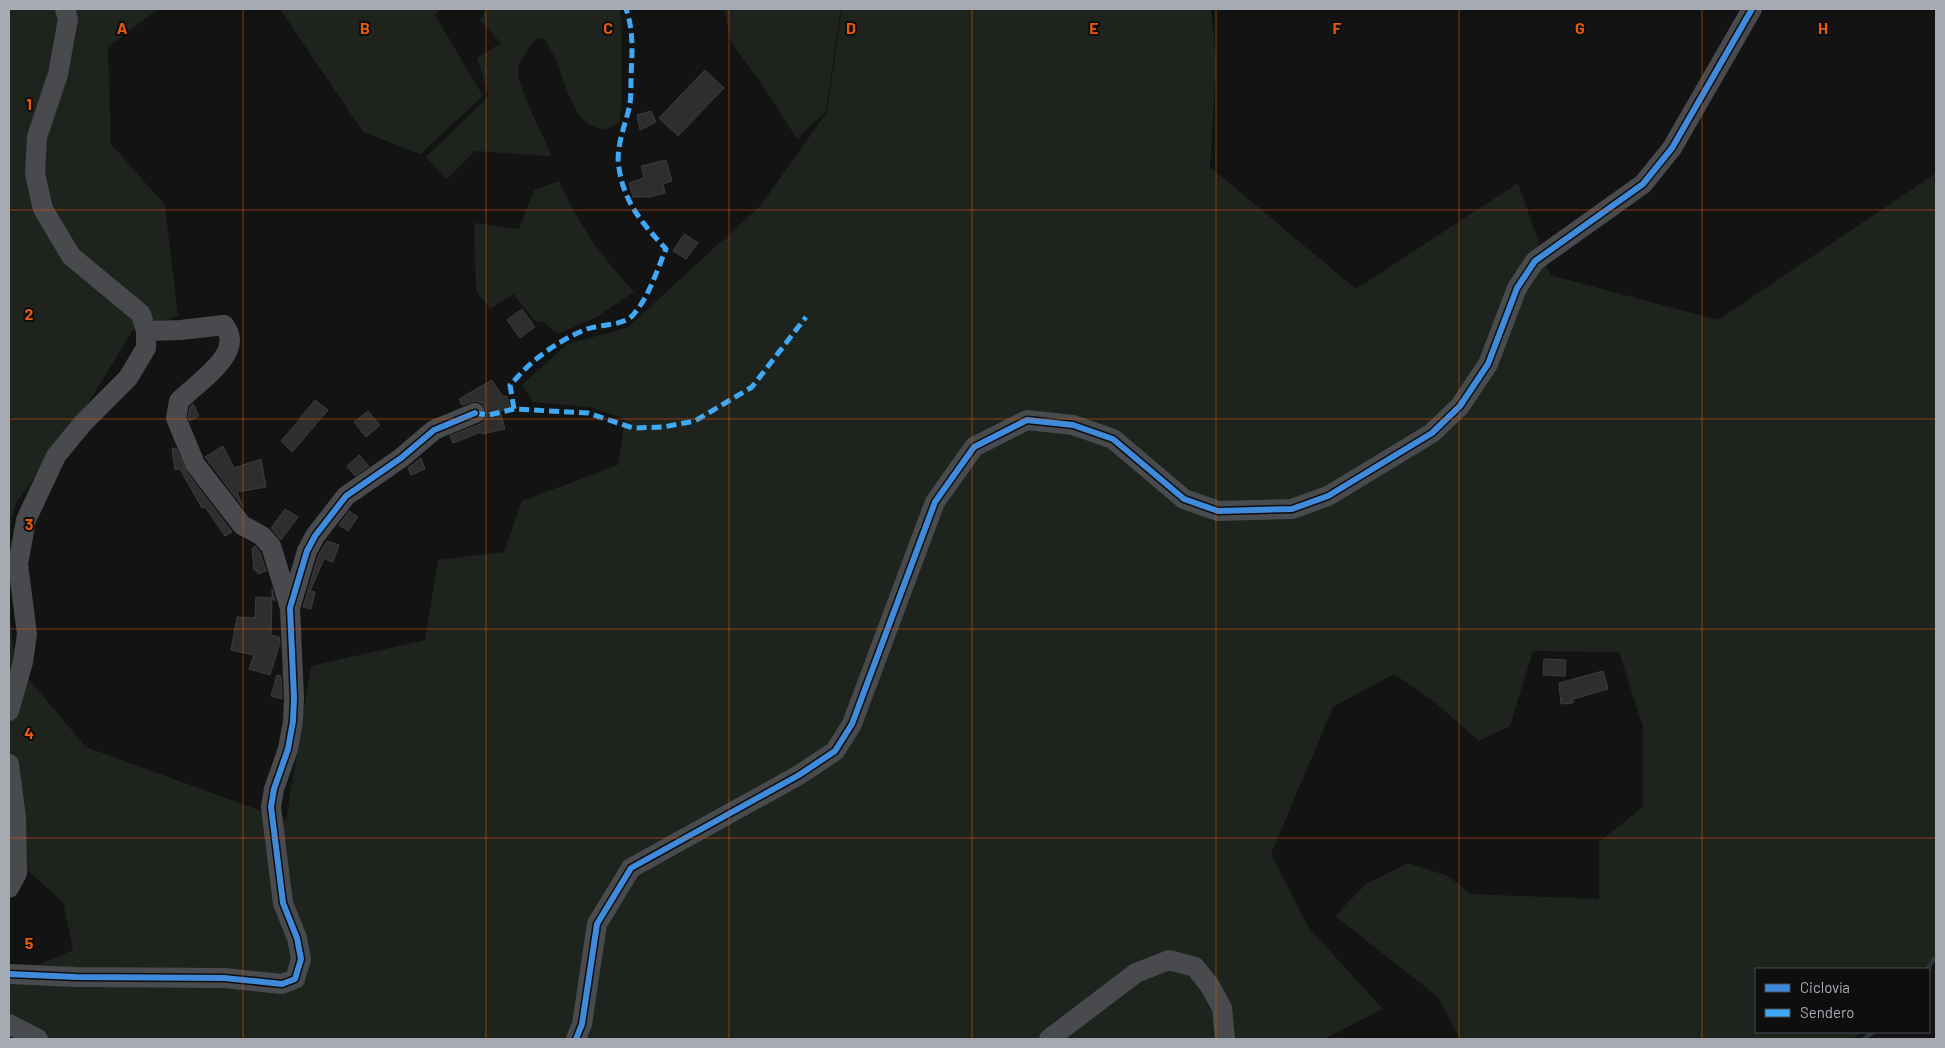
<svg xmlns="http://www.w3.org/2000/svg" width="1945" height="1048" font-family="Barlow,sans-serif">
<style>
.green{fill:#1e231e}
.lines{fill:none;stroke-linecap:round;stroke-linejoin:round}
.stream{stroke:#2c3338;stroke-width:4.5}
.building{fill:#2e2e2f;stroke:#3c3d40}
.minor{stroke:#484a4d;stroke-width:20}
.quiet{stroke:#3fa9f5;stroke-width:5;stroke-dasharray:10 5;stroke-linecap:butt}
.cycleway-casing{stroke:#0e0e0f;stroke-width:9}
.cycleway{stroke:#408adc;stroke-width:6}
.grid{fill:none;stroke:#e8590c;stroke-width:1;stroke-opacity:0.55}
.grid-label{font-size:16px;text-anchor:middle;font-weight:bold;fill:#e8590c;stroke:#0e0e0f;stroke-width:4;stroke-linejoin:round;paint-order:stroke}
</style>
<rect width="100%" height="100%" fill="#131314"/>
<!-- green -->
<path class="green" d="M 9,9 L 158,9 L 108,47 L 111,144 L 165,205 L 178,316 L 133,330 L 87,405 L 16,503 L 9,531 Z
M 280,9 L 439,9 L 435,15 L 483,96 L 420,154 L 363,132 Z
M 486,9 L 619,9 L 621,18 L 622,98 L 619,123 L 604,130 C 598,128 590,126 586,122 C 566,106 562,60 543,38 L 536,38 C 530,47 521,57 518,68 C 515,82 545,140 552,156 L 475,151 L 447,179 L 426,157 L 489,96 L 477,58 L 501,43 L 480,20 Z
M 724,9 L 841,9 L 826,111 L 797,139 L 761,83 L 731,42 Z
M 842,9 L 1211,9 L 1216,62 L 1210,167 L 1356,289 L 1518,183 L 1550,275 L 1718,320 L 1936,173 L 1936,956 L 1923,969 L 1756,969 L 1756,1032 L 1860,1032 L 1853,1039 L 1460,1039 L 1438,997 L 1335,916 L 1366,884 L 1408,863 L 1448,876 L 1471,894 L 1599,899 L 1599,842 L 1643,807 L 1643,727 L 1619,652 L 1533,651 L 1510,726 L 1479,741 L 1433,701 L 1394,674 L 1333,707 L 1271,854 L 1309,928 L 1383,1009 L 1324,1039 L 15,1039 L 9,1029 L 9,977 L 73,950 L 63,902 L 27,870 L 9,887 L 9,608 L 15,663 L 86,747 L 286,820 L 311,666 L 425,640 L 438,560 L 504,552 L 522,501 L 618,465 L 625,419 L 590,407 L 533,402 L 522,385 L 567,344 L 627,328 L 761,205 L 827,112 Z
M 559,181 C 577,222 603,259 634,292 L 595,318 L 558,334 L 542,321 L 537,323 L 513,294 L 490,309 L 476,291 L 474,223 L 519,229 L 534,190 Z"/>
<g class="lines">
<!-- stream -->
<path class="stream" d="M 1927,969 L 1934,959
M 1864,1039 L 1873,1032"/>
</g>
<!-- building -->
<path class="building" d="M 705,70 L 724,88 L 678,136 L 659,118 Z
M 651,111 L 656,122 L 640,130 L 637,115 Z
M 666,160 L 672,181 L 663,184 L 665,193 L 650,197 L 633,197 L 629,183 L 644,178 L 641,166 Z
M 684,234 L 698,243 L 686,259 L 673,251 Z
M 522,309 L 535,327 L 520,338 L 507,320 Z
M 492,380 L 503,397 L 507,396 L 510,408 L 500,411 L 505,429 L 482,434 L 481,432 L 453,443 L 450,436 L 480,424 L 484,421 L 487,415 L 486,409 L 482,403 L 476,401 L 462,405 L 459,399 Z
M 315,400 L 328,410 L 292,452 L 281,441 L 301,418 L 300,418 Z
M 193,404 L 199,416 L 190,421 L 188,417 L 190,407 Z
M 368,411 L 380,425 L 366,437 L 354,422 Z
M 223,446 L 234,468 L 261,459 L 266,487 L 237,492 L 243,507 L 205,457 Z
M 176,448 L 186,471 L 232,532 L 225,536 L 205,507 L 202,508 L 180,469 L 175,470 L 172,449 Z
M 359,455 L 369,466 L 355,476 L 347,466 Z
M 421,458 L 425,469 L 411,475 L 408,468 Z
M 285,509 L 298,517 L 281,540 L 271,528 Z
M 349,511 L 358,517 L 348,531 L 339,525 Z
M 327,541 L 339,545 L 333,562 L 324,559 L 310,591 L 315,592 L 311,609 L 303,607 L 318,556 Z
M 255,546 L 260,552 L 266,571 L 258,574 L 256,569 L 254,571 L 253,558 L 252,549 Z
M 272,589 L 275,601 L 272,598 L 271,635 L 279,637 L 280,643 L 270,675 L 249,669 L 254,655 L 231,650 L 237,617 L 255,618 L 256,597 L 272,598 Z
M 1544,659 L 1566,660 L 1565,676 L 1543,675 Z
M 1603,671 L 1608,689 L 1573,699 L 1573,703 L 1561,704 L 1559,683 Z
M 277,675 L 281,676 L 282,699 L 271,696 Z"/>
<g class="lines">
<!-- minor -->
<path class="minor" d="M 146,331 L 181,330 L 224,325 C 247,353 195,384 179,401 L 176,418 L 195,464 L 242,525 L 262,536 L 271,546 L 290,608
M 9,711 L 23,662 L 27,634 L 18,564 L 26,520 L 56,456 L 83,423 L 128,378 L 146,348 L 146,331 L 141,314 L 71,256 L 43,209 L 35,174 L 37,137 L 58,74 L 68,19 L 65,9
M 9,764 L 16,817 L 17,873 L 9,888
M 9,974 L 76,977 L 224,978 L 282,984 L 295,979 L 301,959 L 297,938 L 283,903 L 271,807 L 274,789 L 288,749 L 293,721 L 294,698 L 290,608 L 307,551 L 315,536 L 346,496 L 401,458 L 434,430 L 475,413
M 9,1024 L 38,1039
M 576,1039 L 582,1024 L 597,924 L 631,868 L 799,775 L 835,751 L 852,724 L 935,502 L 974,447 L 1027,420 L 1073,425 L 1113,439 L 1184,499 L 1218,511 L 1292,509 L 1328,496 L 1432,433 L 1460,406 L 1488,364 L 1517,288 L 1535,261 L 1643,184 L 1672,148 L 1752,9
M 1049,1039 L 1136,973 L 1169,960 L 1195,967 L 1210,986 L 1222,1008 L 1225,1039"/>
<!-- quiet -->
<path class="quiet" d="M 514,409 L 510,385 C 518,377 525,368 534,361 C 549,348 569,336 587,329 C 601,324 623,326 633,315 C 649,297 657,270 666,249 C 643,224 624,203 619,168 C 615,147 626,124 630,104 C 631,95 631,86 631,77 C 632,54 634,31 626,9
M 475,413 L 489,415 L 514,409 L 588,413 L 633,428 L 663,427 L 695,421 L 752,387 L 806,317"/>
<!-- cycleway casing -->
<g class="cycleway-casing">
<path id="cycleway" d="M 9,974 L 76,977 L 224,978 L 282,984 L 295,979 L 301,959 L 297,938 L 283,903 L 271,807 L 274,789 L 288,749 L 293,721 L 294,698 L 290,608 L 307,551 L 315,536 L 346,496 L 401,458 L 434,430 L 475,413
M 576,1039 L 582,1024 L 597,924 L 631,868 L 799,775 L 835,751 L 852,724 L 935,502 L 974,447 L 1027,420 L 1073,425 L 1113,439 L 1184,499 L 1218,511 L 1292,509 L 1328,496 L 1432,433 L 1460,406 L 1488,364 L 1517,288 L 1535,261 L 1643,184 L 1672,148 L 1752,9"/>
</g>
<!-- cycleway -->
<use href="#cycleway" class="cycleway"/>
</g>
<!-- grid -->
<path class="grid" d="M 243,9 L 243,1039M 486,9 L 486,1039M 729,9 L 729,1039M 972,9 L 972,1039M 1216,9 L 1216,1039M 1459,9 L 1459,1039M 1702,9 L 1702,1039M 9,210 L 1936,210M 9,419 L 1936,419M 9,629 L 1936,629M 9,838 L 1936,838"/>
<g class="grid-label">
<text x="122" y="34">A</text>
<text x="365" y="34">B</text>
<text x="608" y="34">C</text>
<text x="851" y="34">D</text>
<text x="1094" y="34">E</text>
<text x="1337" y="34">F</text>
<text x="1580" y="34">G</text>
<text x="1823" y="34">H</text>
<text x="29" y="110">1</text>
<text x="29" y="320">2</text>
<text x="29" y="530">3</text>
<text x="29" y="739">4</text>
<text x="29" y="949">5</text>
</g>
<!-- border -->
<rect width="1945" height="1048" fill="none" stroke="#a6abb3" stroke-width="20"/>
<!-- legend -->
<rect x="1755" y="968" width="175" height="65" fill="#0e0e0f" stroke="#4b4d51"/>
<rect x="1765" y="984" width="25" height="8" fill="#408adc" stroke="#4b4d51"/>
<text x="1800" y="993" font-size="15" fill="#a6abb3">Ciclovía</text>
<rect x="1765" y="1009" width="25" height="8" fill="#3fa9f5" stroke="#4b4d51"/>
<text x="1800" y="1018" font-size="15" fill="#a6abb3">Sendero</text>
</svg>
